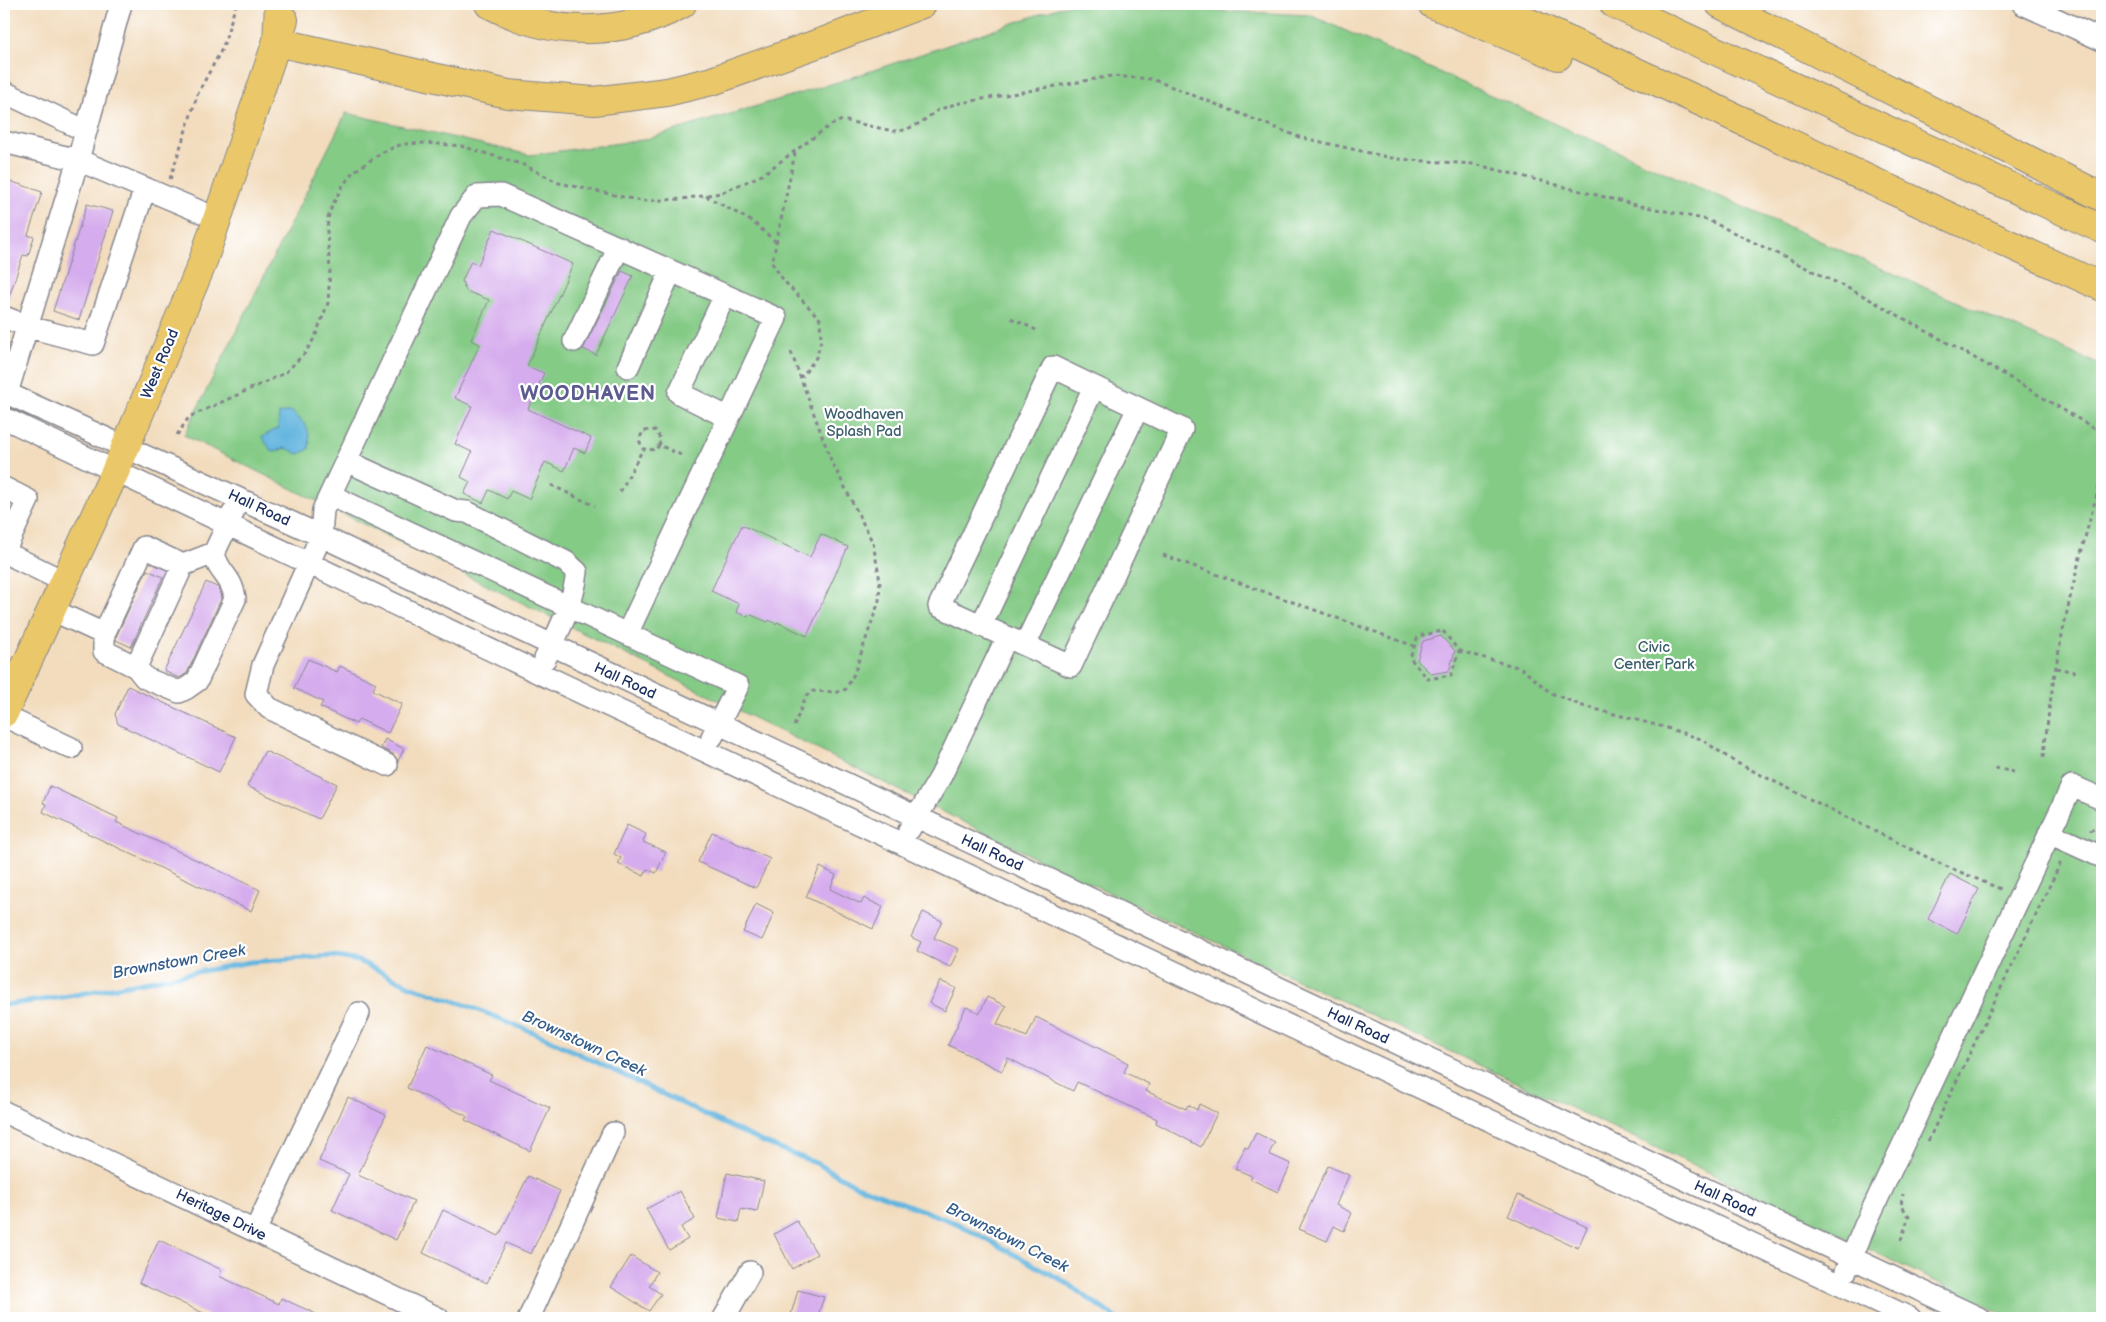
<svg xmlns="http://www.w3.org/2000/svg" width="2106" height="1322" font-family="'Balsamiq Sans',sans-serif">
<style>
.green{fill:#84cb86;stroke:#507d72}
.water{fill:#64b5df;stroke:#40729e}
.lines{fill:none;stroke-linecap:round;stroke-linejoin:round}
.stream{stroke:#64b5df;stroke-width:5}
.building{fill:#d5aced}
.minor-casing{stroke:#86868e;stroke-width:24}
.major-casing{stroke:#86868e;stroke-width:30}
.highway-casing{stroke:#86868e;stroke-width:30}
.path{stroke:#86868e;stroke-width:3;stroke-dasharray:4 4;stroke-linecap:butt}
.minor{stroke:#fff;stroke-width:21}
.major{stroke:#eac769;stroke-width:28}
.highway{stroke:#eac769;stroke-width:28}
.labels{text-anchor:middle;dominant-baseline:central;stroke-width:4.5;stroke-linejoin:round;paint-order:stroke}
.street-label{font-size:15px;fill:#1b2f5e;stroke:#fff}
.park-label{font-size:15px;fill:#3a5e6a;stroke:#fff}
.water-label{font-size:16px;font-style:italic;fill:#355e8b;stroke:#fff}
.district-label{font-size:20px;font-weight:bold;letter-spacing:1px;fill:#5c5b90;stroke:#fff}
</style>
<rect width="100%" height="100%" fill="#fff"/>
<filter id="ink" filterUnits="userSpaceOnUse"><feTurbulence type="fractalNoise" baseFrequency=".02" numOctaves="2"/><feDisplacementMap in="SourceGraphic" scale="10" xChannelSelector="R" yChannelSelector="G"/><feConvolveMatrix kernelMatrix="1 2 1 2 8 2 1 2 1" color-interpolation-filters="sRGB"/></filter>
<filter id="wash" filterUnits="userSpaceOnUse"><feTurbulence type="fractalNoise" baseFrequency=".0096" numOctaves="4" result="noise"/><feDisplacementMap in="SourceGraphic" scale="20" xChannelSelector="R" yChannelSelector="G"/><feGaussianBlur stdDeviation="1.12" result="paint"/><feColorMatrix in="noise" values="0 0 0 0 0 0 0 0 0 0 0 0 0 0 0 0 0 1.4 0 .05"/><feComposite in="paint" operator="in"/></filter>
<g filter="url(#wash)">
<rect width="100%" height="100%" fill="#f2dcbd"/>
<!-- green -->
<path class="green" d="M 1070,4 L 1310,15 L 2102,366 L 2102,1318 L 2014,1318 L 1995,1310 L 1693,1165 L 1044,862 L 184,435 L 346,113 L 530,155 L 643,140 L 841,81 Z"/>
<!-- water -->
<path class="water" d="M 291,411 C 306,424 311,429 309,449 L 299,454 L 286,448 L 272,452 L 262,437 L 278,428 L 279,414 Z"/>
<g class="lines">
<!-- stream -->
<path class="stream" d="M 4,1005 L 64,997 L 250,962 L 332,956 L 359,961 L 410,986 L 466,1005 L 542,1036 L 758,1140 L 818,1164 L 855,1185 L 956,1223 L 1062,1280 L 1116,1318"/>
</g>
<g id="blocks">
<!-- building -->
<path class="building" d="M 4,179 L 42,192 L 28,235 L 34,237 L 28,256 L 23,255 L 7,303 L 4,303 Z
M 87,204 L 113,211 L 79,320 L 53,311 Z
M 494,229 L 573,264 L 527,366 L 544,373 L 528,409 L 591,438 L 585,453 L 574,448 L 564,471 L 545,462 L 529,499 L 511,491 L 507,499 L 489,490 L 483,503 L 464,494 L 470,482 L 461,477 L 472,452 L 455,444 L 472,406 L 455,398 L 480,344 L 471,340 L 489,300 L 466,291 L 462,281 L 471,261 L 478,265 Z
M 622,271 L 633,276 L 596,355 L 583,349 Z
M 742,525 L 810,557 L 821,534 L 848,547 L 807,636 L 777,622 L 776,624 L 769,620 L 768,622 L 749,614 L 748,617 L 736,612 L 739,604 L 711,591 Z
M 147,570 L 163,577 L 131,647 L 116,640 L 116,637 Z
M 206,582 L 219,588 L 222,597 L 187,673 L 179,678 L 164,671 Z
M 1441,636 L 1455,651 L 1449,671 L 1431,674 L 1417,660 L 1423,641 Z
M 308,659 L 337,672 L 340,666 L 376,683 L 373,690 L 402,704 L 388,733 L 359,719 L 356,724 L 320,707 L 323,702 L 294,688 Z
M 128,686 L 236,737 L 219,772 L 118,724 L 115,714 Z
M 385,739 L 404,749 L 398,761 L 393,754 L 381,748 Z
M 265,751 L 337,784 L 319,819 L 247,786 Z
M 50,786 L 118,818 L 116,822 L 260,890 L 251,911 L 43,812 L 46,804 L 43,803 Z
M 627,825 L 646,834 L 643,842 L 666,852 L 656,873 L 647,869 L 644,876 L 618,864 L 621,858 L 614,854 Z
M 712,832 L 770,859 L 756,888 L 698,862 Z
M 820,867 L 836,875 L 830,889 L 861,904 L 864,898 L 883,907 L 873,929 L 806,897 Z
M 1950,874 L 1979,889 L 1957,934 L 1928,919 Z
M 756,904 L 774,913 L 762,940 L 743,932 Z
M 923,912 L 942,921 L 934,938 L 959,949 L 950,967 L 917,951 L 921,942 L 911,937 Z
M 940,981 L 956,988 L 945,1011 L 929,1003 Z
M 987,997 L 1006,1006 L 997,1024 L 1027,1037 L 1036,1017 L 1128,1063 L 1124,1072 L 1149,1084 L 1146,1091 L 1186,1109 L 1188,1105 L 1197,1110 L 1199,1104 L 1217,1113 L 1201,1147 L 1156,1123 L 1157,1119 L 1077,1082 L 1073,1091 L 1008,1058 L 1002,1071 L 948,1045 L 966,1007 L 980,1013 Z
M 427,1045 L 492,1075 L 489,1080 L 550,1108 L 530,1151 L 465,1120 L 467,1116 L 407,1088 Z
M 348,1097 L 386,1115 L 358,1175 L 414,1201 L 396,1240 L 332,1210 L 349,1174 L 319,1161 Z
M 1256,1133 L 1275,1142 L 1269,1154 L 1291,1164 L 1278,1192 L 1250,1179 L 1252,1176 L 1235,1169 L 1245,1147 L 1248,1149 Z
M 1328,1166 L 1349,1175 L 1336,1205 L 1352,1213 L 1344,1231 L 1334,1226 L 1327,1241 L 1299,1229 Z
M 727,1173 L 764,1181 L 757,1212 L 741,1209 L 738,1222 L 718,1218 Z
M 528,1176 L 560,1191 L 531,1254 L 506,1243 L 487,1283 L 423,1253 L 443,1210 L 499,1236 Z
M 680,1191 L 695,1219 L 681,1227 L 688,1239 L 669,1250 L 646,1209 Z
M 1518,1195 L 1587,1227 L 1578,1248 L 1508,1216 Z
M 797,1221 L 817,1254 L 792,1269 L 774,1234 Z
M 159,1240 L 222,1270 L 219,1276 L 279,1304 L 281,1298 L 325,1318 L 214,1318 L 139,1283 Z
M 631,1256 L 657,1272 L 649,1286 L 661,1294 L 649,1311 L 611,1287 Z
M 798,1290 L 824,1297 L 817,1318 L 790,1318 Z"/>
</g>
</g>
<g filter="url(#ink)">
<use href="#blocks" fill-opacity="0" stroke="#86868e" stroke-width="1"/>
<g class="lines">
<!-- minor casing -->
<g class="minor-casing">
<path id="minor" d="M 121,4 L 78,160 L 218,219
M 2023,4 L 2102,40
M 4,92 L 86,131
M 4,145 L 8,143 L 78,160 L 7,393
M 725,295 L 679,393 L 729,418
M 4,317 L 29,327 L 93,344 L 145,188
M 574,341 L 619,247
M 628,367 L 671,271
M 4,392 L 321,536 L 1979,1318
M 4,418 L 539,673 L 1910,1318
M 346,461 L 456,511 L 467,512 L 566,562 L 577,572 C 574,602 558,633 545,659
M 4,488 L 28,500 L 4,552 L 65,582
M 330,495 L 627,634 L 776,318 L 501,195 L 477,196 L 461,216 L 323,510 L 321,536 L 263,665 L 256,694 L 269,708 L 387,765
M 52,610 L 104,634 L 144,547 L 183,565 L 214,553 L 233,513
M 981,626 L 1094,387
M 104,634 L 104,651 L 136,667 L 183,565
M 627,634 L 738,686 L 712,737
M 1025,645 L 1138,408
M 136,667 L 145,678 L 179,692 L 187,688 L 197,681 L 235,599 C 232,575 218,574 214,553
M 4,716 L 71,748
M 909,830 L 941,776 L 1007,637 L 939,606 L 1053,367 L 1182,429 L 1071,666 L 1007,637
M 2049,833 L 2102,857
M 4,1112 L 438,1318
M 255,1231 L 359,1013
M 1846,1271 L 1866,1223 L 2072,786 L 2102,799
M 529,1318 L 613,1133
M 724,1318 L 750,1272"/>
</g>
<!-- major casing -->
<g class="major-casing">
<path id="major" d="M 4,713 L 115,472 L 202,264 L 284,20"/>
</g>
<!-- highway casing -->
<g class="highway-casing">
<path id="highway" d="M 279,4 L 277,42 L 508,94 L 594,101 L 667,92 L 712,81 L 825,41 L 922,4
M 489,4 C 551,37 620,38 682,4
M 1432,4 L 1558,56
M 1489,4 L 2102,287
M 1614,4 L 2102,229
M 1720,4 L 2102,197"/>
</g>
<!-- path -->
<path class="path" d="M 795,153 L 772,263 L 784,281 L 820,319 L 821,340 L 817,356 L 802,377
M 170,179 L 198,93 L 223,47 L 236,4
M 706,196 L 753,222 L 776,242
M 1011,318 L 1036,330
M 791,352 L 831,460 L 873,543 L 880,581 L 879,601 L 854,674 L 846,689 L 838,692 L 811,691 L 805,698 L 794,726
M 177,435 L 189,417 L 285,373 L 305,353 L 315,337 L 328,303 L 330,270 L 327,232 L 328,218 L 332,206 L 342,187 L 353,172 L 383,152 L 402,144 L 427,143 L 461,146 L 524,165 L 559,183 L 642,201 L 682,199 L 721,193 L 762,175 L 829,126 L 842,120 L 893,131 L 905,130 L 920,123 L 938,110 L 955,104 L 1112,76 L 1152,79 L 1299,137 L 1396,159 L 1474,164 L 1632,204 L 1708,220 L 1860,294 L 2005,375 L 2102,433
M 659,445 L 656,450 L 643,449 L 639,440 L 643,431 L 655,430 L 661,440 L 659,445 L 681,455
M 551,485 L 595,506
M 620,492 L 643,449
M 1163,555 L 1414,646
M 1443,631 L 1459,651 L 1451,675 L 1428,679 L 1410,658 L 1418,636 Z
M 1459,651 L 1521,668 L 1551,693 L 1583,706 L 1664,727 L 1701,739 L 1735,762 L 1941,864 L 2003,890
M 2056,668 L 2075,672
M 2044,757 C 2052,661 2076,568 2102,476
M 1995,768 L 2014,772
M 2090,831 L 2102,824
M 1928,1141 L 2062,860
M 1901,1240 L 1909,1216 L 1901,1205 L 1903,1194"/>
<!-- minor -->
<use href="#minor" class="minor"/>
<!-- major -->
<use href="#major" class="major"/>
<!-- highway -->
<use href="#highway" class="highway"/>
</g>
</g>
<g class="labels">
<!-- street labels -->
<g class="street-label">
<text transform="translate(160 364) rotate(-67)">West Road</text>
<text transform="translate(259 508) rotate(25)">Hall Road</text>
<text transform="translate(625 681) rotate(25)">Hall Road</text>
<text transform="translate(992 853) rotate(25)">Hall Road</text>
<text transform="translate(1358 1026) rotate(25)">Hall Road</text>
<text transform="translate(1725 1199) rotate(25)">Hall Road</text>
<text transform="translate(221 1215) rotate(26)">Heritage Drive</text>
</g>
<!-- park labels -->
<g class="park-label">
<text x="864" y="414">Woodhaven<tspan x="864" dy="17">Splash Pad</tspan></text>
<text x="1654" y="647">Civic<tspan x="1654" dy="17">Center Park</tspan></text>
</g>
<!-- water labels -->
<g class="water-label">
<text transform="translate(179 962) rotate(-10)">Brownstown Creek</text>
<text transform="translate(584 1044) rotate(25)">Brownstown Creek</text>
<text transform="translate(1007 1238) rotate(27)">Brownstown Creek</text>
</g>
<!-- district labels -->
<g class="district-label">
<text x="588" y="394">WOODHAVEN</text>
</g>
</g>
<!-- margin -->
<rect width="2106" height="1322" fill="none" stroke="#fff" stroke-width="20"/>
</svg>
